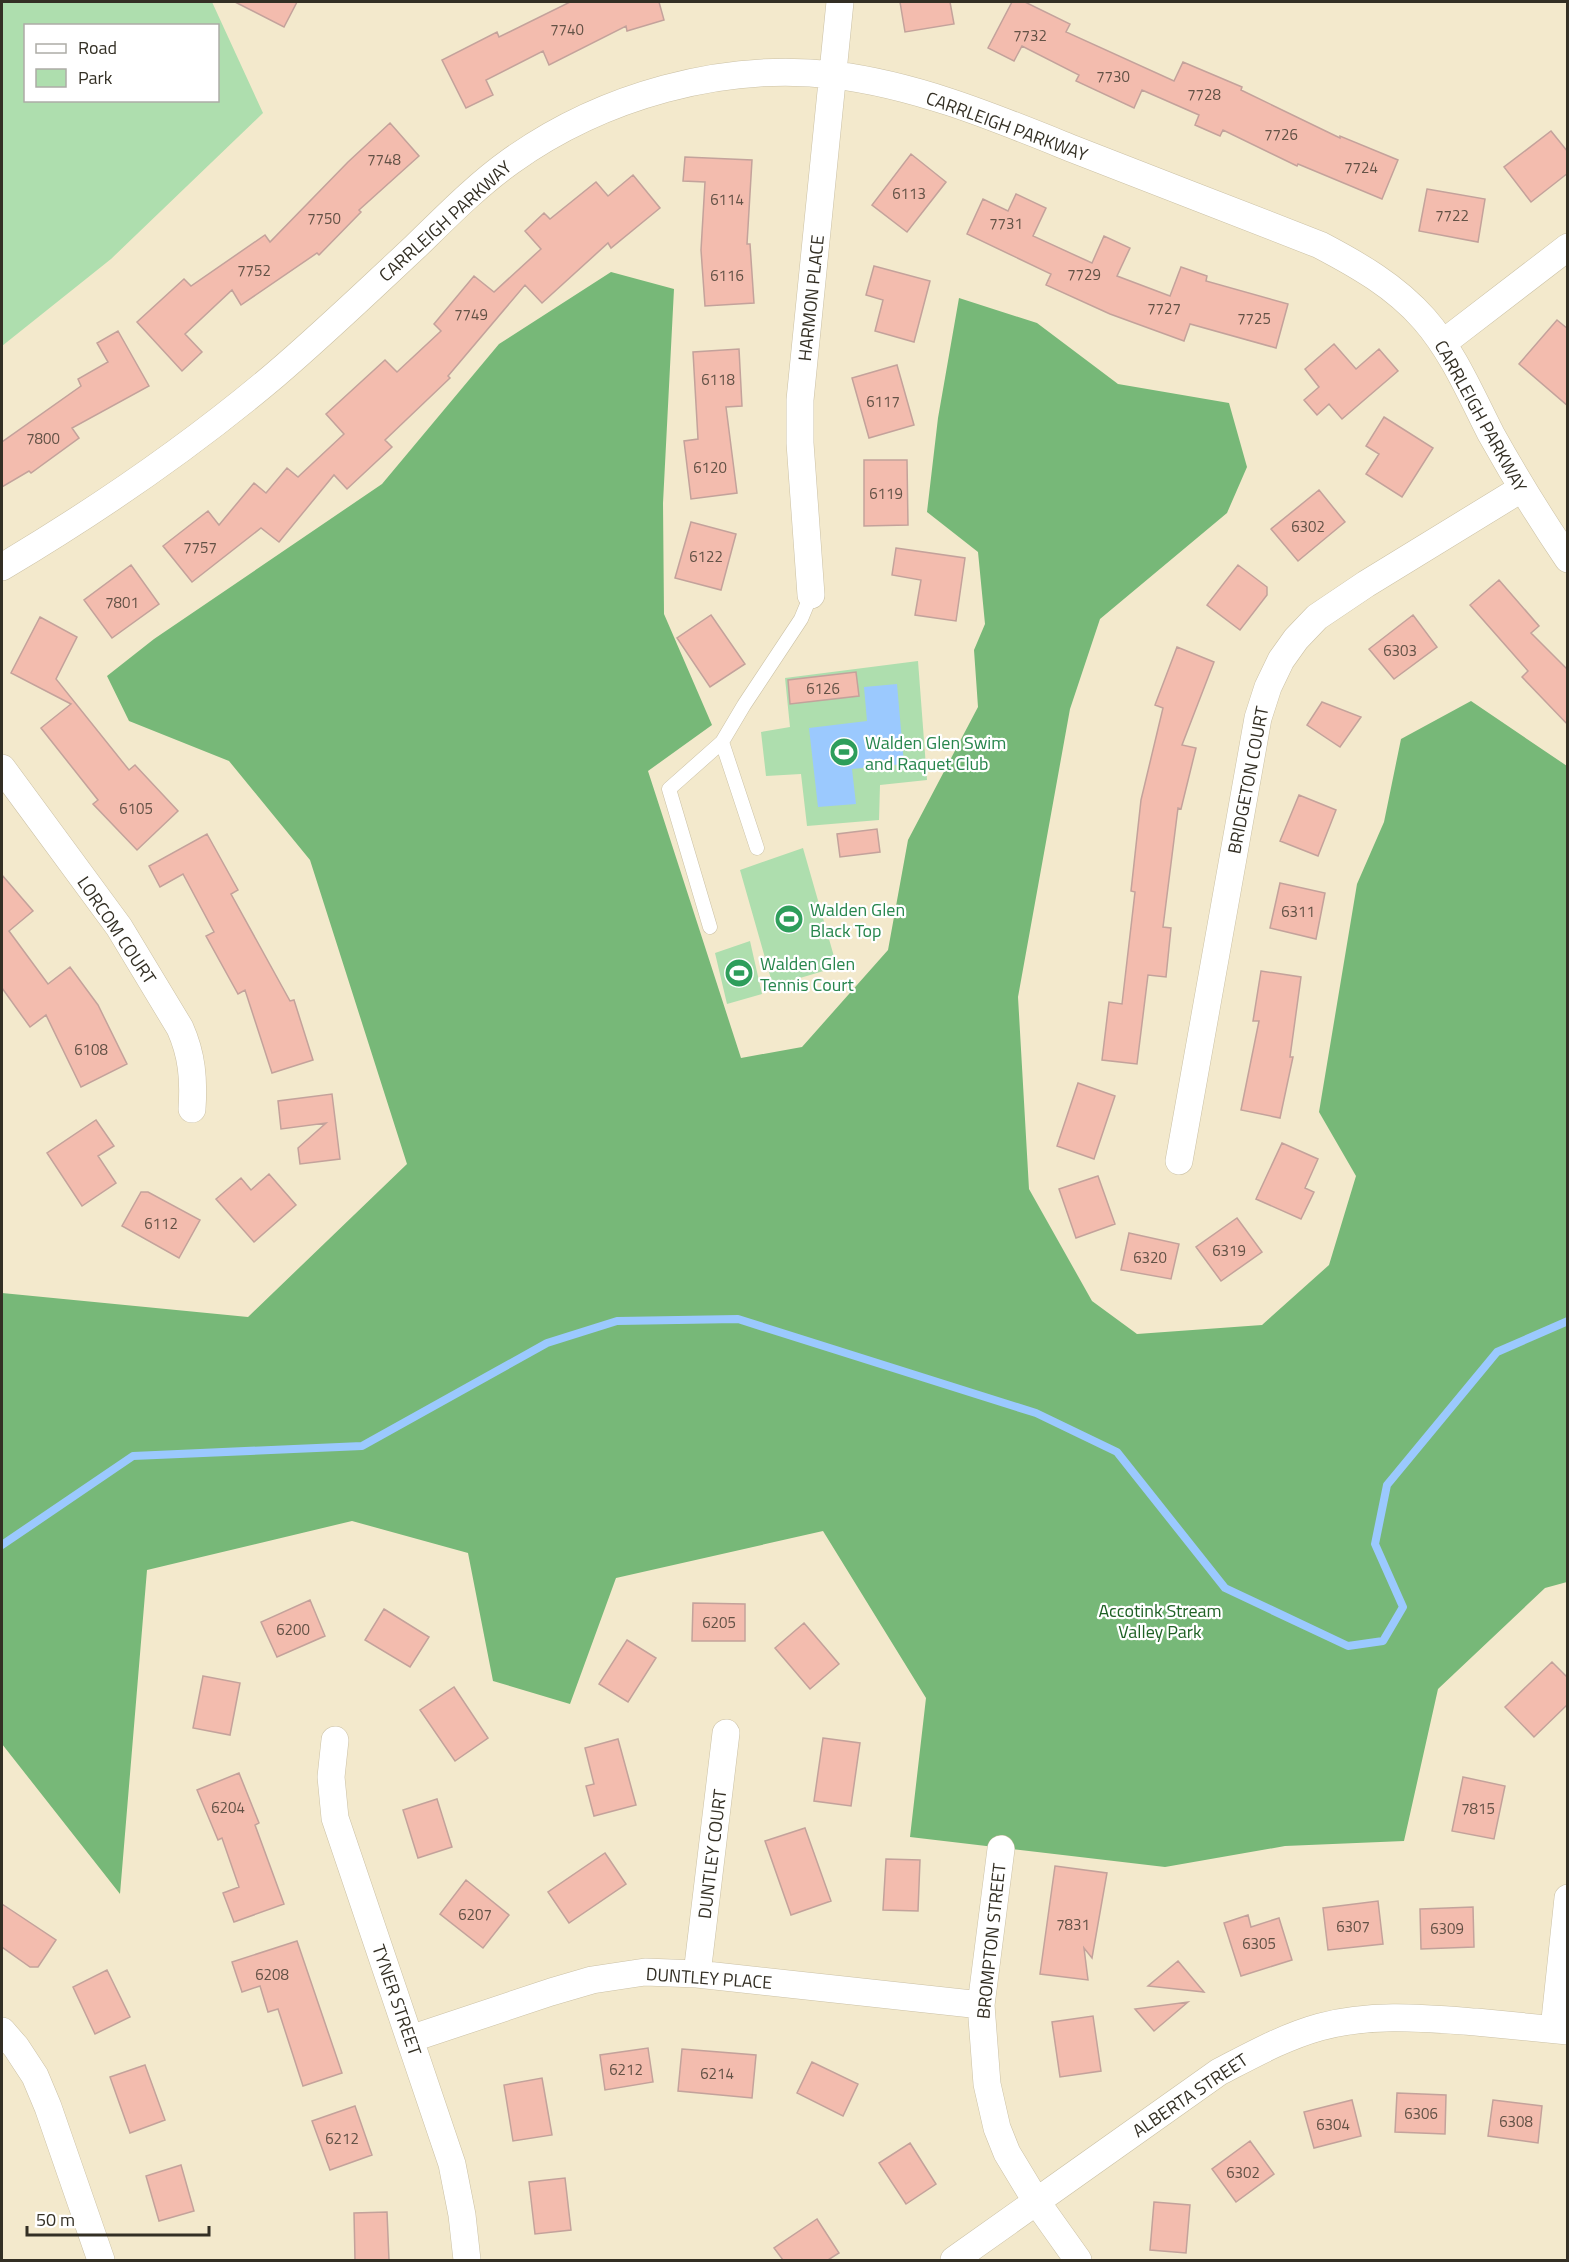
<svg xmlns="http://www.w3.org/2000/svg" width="1569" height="2262" font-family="'Titillium Web',sans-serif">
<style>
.green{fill:#aedeae;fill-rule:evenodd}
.forest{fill:#77b878}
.water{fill:#9bc9fe}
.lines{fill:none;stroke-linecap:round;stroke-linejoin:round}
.stream{stroke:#9bc9fe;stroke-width:8}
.building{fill:#f3bcae;stroke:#c3a29b;stroke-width:1.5}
.lane-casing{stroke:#cbc1a5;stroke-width:15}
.street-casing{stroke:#cbc1a5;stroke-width:28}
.lane{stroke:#fff;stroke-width:14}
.street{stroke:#fff;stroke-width:27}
.labels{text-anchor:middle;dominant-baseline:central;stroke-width:4.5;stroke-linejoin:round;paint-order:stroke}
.number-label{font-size:15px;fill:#635246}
.street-label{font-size:18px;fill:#332f24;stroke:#fff}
.leisure-label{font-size:18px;fill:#27864d;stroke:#fff;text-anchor:start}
.park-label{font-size:18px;fill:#1f6125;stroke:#fff}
</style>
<rect width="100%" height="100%" fill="#f3e9cc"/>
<!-- green -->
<path class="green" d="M 2,2 L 212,2 L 263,113 L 111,259 L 2,346 ZM 26,26 L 218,26 L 218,100 L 26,100 Z
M 918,661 L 927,780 L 880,785 L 879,820 L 807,826 L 801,774 L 766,776 L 761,732 L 790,727 L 785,678 Z
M 803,848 L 837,967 L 773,986 L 740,870 Z
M 750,941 L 762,994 L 727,1004 L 715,953 Z"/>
<!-- forest -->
<path class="forest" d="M 611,272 L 674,289 L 663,503 L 664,614 L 712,725 L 648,771 L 741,1058 L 802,1047 L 888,950 L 908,840 L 978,707 L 974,650 L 985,624 L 978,552 L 927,512 L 938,418 L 959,298 L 1037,323 L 1118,384 L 1229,403 L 1247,467 L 1227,513 L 1100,619 L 1070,709 L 1018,997 L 1029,1189 L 1092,1301 L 1137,1334 L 1262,1325 L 1329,1265 L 1356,1176 L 1319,1112 L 1357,884 L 1384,822 L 1401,739 L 1471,701 L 1567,766 L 1567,1582 L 1545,1588 L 1438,1689 L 1404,1841 L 1285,1846 L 1165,1867 L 910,1837 L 926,1698 L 823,1531 L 616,1578 L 570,1704 L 493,1681 L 468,1553 L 352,1521 L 147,1570 L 120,1894 L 2,1744 L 2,1293 L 248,1317 L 407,1164 L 310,860 L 229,761 L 129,721 L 107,676 L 154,639 L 382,484 L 499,344 Z"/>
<!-- water -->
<path class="water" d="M 897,684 L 904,764 L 852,769 L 856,804 L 818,807 L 809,728 L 867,721 L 864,687 Z"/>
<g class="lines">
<!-- stream -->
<path class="stream" d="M 2,1545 L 133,1456 L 362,1446 L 547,1343 L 617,1321 L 738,1319 L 1036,1413 L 1117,1452 L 1225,1588 L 1348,1646 L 1383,1641 L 1403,1607 L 1375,1544 L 1387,1485 L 1497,1352 L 1568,1321"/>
</g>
<!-- building -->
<path class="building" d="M 235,2 L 297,2 L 284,27 Z
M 570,2 L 659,2 L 664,20 L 627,31 L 626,26 L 549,65 L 543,51 L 486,80 L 493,95 L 466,108 L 442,60 L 497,32 L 499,37 Z
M 900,2 L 950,2 L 954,24 L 905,32 Z
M 1012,2 L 1025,2 L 1070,24 L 1066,32 L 1174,81 L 1183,62 L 1242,87 L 1241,90 L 1340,138 L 1340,136 L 1398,160 L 1382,199 L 1298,164 L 1297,166 L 1223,130 L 1220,136 L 1195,125 L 1199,115 L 1142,90 L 1134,108 L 1076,81 L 1079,75 L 1022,46 L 1014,61 L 988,48 Z
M 390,123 L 419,156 L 359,210 L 361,212 L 319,255 L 317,253 L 241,305 L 232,290 L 185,334 L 202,352 L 182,371 L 137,322 L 184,279 L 191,286 L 265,235 L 270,242 L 348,162 Z
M 1551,131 L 1568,152 L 1568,173 L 1531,202 L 1504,167 Z
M 911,154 L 946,182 L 907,232 L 872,205 Z
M 685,157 L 752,160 L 747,244 L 750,244 L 754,303 L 705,306 L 701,250 L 705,182 L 683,181 Z
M 633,175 L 660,208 L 611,248 L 608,243 L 542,303 L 525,285 L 448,376 L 450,378 L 385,440 L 392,447 L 347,489 L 334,475 L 279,542 L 261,528 L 192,582 L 163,546 L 208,511 L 219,525 L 254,483 L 266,493 L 287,468 L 298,477 L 344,434 L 326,414 L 385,360 L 397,372 L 441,331 L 434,324 L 474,276 L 494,292 L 541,249 L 525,231 L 544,213 L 550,219 L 596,182 L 608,196 Z
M 1427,189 L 1485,199 L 1478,242 L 1419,231 Z
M 1016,194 L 1046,208 L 1033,236 L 1092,263 L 1104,236 L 1130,248 L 1117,276 L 1170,296 L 1181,267 L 1207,276 L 1206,281 L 1288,304 L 1276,348 L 1190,324 L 1184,341 L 1110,314 L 1046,285 L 1051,274 L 967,234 L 983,199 L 1008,211 Z
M 874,266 L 930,281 L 914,342 L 875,331 L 883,300 L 866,295 Z
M 1557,320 L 1568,329 L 1568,406 L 1519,364 Z
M 118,331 L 149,386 L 72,428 L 79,438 L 31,473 L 29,471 L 2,487 L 2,442 L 81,386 L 78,379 L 108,362 L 97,343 Z
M 1334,344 L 1356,369 L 1379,349 L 1398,371 L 1342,419 L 1329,404 L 1317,415 L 1304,400 L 1319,387 L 1305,369 Z
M 739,349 L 742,406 L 726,407 L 737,493 L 691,499 L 684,441 L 698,439 L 693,352 Z
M 897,365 L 914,425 L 869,438 L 852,378 Z
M 1384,417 L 1433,448 L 1402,497 L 1366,474 L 1379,454 L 1366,446 Z
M 864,460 L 907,460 L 908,525 L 864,526 Z
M 1319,490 L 1345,522 L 1298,561 L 1271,529 Z
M 691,522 L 736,534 L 721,590 L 675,578 Z
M 896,548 L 965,558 L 956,621 L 915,615 L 921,580 L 892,575 Z
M 131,565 L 159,604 L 112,638 L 84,600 Z
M 1238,565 L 1267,587 L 1267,595 L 1240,630 L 1207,605 Z
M 1499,580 L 1539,626 L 1531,633 L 1568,670 L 1568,725 L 1522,677 L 1528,671 L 1470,605 Z
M 711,615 L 745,664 L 710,687 L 677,638 Z
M 1413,615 L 1437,647 L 1394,679 L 1369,649 Z
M 40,617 L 77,637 L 56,679 L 129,770 L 135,765 L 178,811 L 137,850 L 93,804 L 98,800 L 41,728 L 71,704 L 11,673 Z
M 1177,647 L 1214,662 L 1182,745 L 1196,748 L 1181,809 L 1178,808 L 1163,927 L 1171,928 L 1166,977 L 1148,975 L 1137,1064 L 1102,1060 L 1109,1002 L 1122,1004 L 1135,892 L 1131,891 L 1141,800 L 1163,708 L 1155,705 Z
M 856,672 L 859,696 L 790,704 L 788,680 Z
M 1322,702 L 1361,717 L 1340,747 L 1307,725 Z
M 1299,795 L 1336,810 L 1318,856 L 1280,841 Z
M 877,829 L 880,852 L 840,857 L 837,834 Z
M 207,834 L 238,890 L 231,894 L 290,1001 L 294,1000 L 313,1060 L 272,1073 L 245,990 L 238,994 L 206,936 L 214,932 L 183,874 L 160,887 L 149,866 Z
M 2,875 L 33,911 L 9,931 L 48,984 L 70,967 L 98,1005 L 127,1064 L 81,1087 L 46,1015 L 30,1027 L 2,988 Z
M 1280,883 L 1325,893 L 1316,939 L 1270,928 Z
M 1261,971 L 1301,977 L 1290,1057 L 1293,1057 L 1280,1118 L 1241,1110 L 1259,1021 L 1253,1021 Z
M 1078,1083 L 1115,1096 L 1094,1159 L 1057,1146 Z
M 332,1094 L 340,1159 L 300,1164 L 298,1148 L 326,1123 L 281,1129 L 278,1101 Z
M 96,1120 L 114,1146 L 98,1156 L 116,1183 L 82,1206 L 47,1153 Z
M 1282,1143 L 1318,1159 L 1305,1188 L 1314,1192 L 1301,1219 L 1256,1199 Z
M 269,1174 L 296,1205 L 254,1242 L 216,1199 L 241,1178 L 251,1190 Z
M 1098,1176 L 1115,1224 L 1076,1238 L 1059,1189 Z
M 141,1192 L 148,1192 L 200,1220 L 179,1258 L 122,1226 Z
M 1237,1218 L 1262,1252 L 1221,1281 L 1196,1247 Z
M 1129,1233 L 1179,1244 L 1171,1279 L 1121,1270 Z
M 310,1600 L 325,1636 L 277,1657 L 261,1622 Z
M 693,1603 L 745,1604 L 745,1641 L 692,1641 Z
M 384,1609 L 429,1637 L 410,1667 L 365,1640 Z
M 804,1623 L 839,1664 L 810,1689 L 775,1648 Z
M 627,1640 L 656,1658 L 628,1702 L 599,1684 Z
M 1552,1662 L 1568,1678 L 1568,1704 L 1534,1737 L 1505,1707 Z
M 203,1676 L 240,1683 L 230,1735 L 193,1728 Z
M 454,1687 L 488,1738 L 455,1761 L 420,1710 Z
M 823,1738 L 860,1743 L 851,1806 L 814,1801 Z
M 618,1739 L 636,1805 L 594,1816 L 586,1786 L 594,1784 L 585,1748 Z
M 239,1773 L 259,1823 L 255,1825 L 284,1904 L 234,1922 L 223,1893 L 239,1887 L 222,1838 L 218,1840 L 197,1790 Z
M 1463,1777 L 1505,1786 L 1494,1839 L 1452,1831 Z
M 437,1799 L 452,1847 L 418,1858 L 403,1810 Z
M 805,1828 L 831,1901 L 791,1915 L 765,1841 Z
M 605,1853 L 626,1884 L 569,1923 L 548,1892 Z
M 886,1859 L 920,1860 L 918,1911 L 883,1910 Z
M 1055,1866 L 1107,1873 L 1092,1958 L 1084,1948 L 1088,1980 L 1040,1974 Z
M 466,1880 L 509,1915 L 483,1948 L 440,1914 Z
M 1378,1901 L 1383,1944 L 1328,1950 L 1323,1908 Z
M 2,1904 L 56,1940 L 38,1967 L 30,1967 L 2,1947 Z
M 1473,1907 L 1474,1947 L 1421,1949 L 1420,1909 Z
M 1248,1915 L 1251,1927 L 1279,1918 L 1292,1960 L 1241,1976 L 1224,1923 Z
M 297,1941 L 342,2073 L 303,2086 L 278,2009 L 268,2012 L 260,1986 L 242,1992 L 232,1962 Z
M 1178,1961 L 1204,1992 L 1148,1986 Z
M 107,1970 L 130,2017 L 95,2034 L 73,1987 Z
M 1188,2002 L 1154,2031 L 1135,2009 Z
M 1093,2016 L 1101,2071 L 1060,2077 L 1052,2022 Z
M 648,2048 L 653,2082 L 605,2090 L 600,2055 Z
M 682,2049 L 756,2055 L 752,2098 L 678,2091 Z
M 812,2062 L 858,2084 L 843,2116 L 797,2093 Z
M 145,2065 L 165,2120 L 130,2133 L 110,2077 Z
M 542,2078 L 552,2135 L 513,2141 L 504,2085 Z
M 1397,2093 L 1446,2095 L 1445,2134 L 1395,2132 Z
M 1352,2100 L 1361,2136 L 1314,2148 L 1304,2112 Z
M 1493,2100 L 1542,2106 L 1538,2143 L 1488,2136 Z
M 355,2106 L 372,2155 L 330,2170 L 312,2121 Z
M 1250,2141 L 1274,2174 L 1236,2202 L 1212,2169 Z
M 910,2143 L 936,2184 L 906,2204 L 879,2163 Z
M 181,2165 L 194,2211 L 159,2221 L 146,2176 Z
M 565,2178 L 571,2230 L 535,2234 L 529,2182 Z
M 1154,2202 L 1190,2205 L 1186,2253 L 1150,2250 Z
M 387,2212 L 389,2260 L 355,2260 L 354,2213 Z
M 817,2219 L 839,2253 L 828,2260 L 783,2260 L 774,2248 Z"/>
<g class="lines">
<!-- lane casing -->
<g class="lane-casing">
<path id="lane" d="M 722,742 L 757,848
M 710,927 L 669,789 L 722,742 L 744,705 L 801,619 L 811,595"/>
</g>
<!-- street casing -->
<g class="street-casing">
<path id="street" d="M 1443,343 L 1568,247
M 2,567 C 96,511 191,446 275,375 C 323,334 369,290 415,247 C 446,217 476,186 511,161 C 602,96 723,62 834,75 C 917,85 996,118 1073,149 C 1155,181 1238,213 1320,245 C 1358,265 1395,286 1424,319 C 1453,352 1471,395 1491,434 C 1515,477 1540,518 1568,559
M 811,595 L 800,443 L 800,400 L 840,2
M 2,768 L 119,927 L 180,1028 C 192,1055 194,1079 192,1109
M 1179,1161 L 1258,718 L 1268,687 L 1281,660 L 1296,639 L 1317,617 L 1366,584 L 1521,489
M 335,1740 L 331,1777 L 335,1818 L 452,2164 L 462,2215 L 467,2260
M 1001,1849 L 981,2005 L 987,2084 L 997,2128 L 1007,2153 L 1036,2201 L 1078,2260
M 697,1974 L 726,1733
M 1554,2029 L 1568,1898
M 2,2031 L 16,2047 L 35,2076 L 48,2107 L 101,2260
M 410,2039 L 551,1992 L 592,1980 L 645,1972 L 697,1974 L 981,2005
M 954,2260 L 1219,2072 C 1252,2055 1284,2037 1320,2027 C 1371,2013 1423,2018 1476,2022 C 1506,2025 1537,2028 1568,2031"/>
</g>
<!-- lane -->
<use href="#lane" class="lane"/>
<!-- street -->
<use href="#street" class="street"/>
</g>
<!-- icons -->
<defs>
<g id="stadium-disc" transform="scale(1.5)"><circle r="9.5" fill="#2e9e5b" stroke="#fff"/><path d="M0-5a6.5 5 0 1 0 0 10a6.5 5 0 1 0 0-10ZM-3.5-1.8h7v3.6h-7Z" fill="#fff"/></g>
</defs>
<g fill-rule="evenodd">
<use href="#stadium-disc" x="844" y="752"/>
<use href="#stadium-disc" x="789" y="919"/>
<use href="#stadium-disc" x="739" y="973"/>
</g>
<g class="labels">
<!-- number labels -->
<g class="number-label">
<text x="567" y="29">7740</text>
<text x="1030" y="35">7732</text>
<text x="1113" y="76">7730</text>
<text x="1204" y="94">7728</text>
<text x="1281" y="134">7726</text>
<text x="384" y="159">7748</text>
<text x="1361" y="167">7724</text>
<text x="909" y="193">6113</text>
<text x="727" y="199">6114</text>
<text x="1452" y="215">7722</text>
<text x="324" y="218">7750</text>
<text x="1006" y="223">7731</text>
<text x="254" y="270">7752</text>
<text x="1084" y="274">7729</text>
<text x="727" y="275">6116</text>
<text x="1164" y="308">7727</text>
<text x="471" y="314">7749</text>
<text x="1254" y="318">7725</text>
<text x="718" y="379">6118</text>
<text x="883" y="401">6117</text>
<text x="43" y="438">7800</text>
<text x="710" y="467">6120</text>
<text x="886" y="493">6119</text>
<text x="1308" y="526">6302</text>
<text x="200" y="547">7757</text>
<text x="706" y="556">6122</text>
<text x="122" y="602">7801</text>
<text x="1400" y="650">6303</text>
<text x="823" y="688">6126</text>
<text x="136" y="808">6105</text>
<text x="1298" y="911">6311</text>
<text x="91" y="1049">6108</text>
<text x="161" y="1223">6112</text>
<text x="1229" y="1250">6319</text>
<text x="1150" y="1257">6320</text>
<text x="719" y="1622">6205</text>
<text x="293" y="1629">6200</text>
<text x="228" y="1807">6204</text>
<text x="1478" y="1808">7815</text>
<text x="475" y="1914">6207</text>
<text x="1073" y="1924">7831</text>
<text x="1353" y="1926">6307</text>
<text x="1447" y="1928">6309</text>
<text x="1259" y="1943">6305</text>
<text x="272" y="1974">6208</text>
<text x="626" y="2069">6212</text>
<text x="717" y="2073">6214</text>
<text x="1421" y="2113">6306</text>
<text x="1516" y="2121">6308</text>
<text x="1333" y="2124">6304</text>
<text x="342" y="2138">6212</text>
<text x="1243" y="2172">6302</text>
</g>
<!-- street labels -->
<g class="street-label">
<text transform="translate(1007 126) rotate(20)">CARRLEIGH PARKWAY</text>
<text transform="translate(445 221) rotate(-42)">CARRLEIGH PARKWAY</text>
<text transform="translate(811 298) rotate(-84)">HARMON PLACE</text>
<text transform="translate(1481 416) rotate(61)">CARRLEIGH PARKWAY</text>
<text transform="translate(1248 780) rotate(-79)">BRIDGETON COURT</text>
<text transform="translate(117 930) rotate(56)">LORCOM COURT</text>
<text transform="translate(712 1854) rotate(-83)">DUNTLEY COURT</text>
<text transform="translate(991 1941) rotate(-84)">BROMPTON STREET</text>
<text transform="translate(709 1978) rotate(4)">DUNTLEY PLACE</text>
<text transform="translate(397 2000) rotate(71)">TYNER STREET</text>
<text transform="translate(1190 2095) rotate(-34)">ALBERTA STREET</text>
</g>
<!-- leisure labels -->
<g class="leisure-label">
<text x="865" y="742">Walden Glen Swim<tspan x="865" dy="21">and Raquet Club</tspan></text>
<text x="810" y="909">Walden Glen<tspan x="810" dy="21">Black Top</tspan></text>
<text x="760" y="963">Walden Glen<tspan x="760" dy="21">Tennis Court</tspan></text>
</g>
<!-- park labels -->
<g class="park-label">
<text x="1160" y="1610">Accotink Stream<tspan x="1160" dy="21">Valley Park</tspan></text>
</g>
</g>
<!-- border -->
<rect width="1569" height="2262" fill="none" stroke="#332f24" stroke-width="6"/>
<!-- legend -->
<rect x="24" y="24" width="195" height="78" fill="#ffffff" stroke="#adaca7" stroke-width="1.5"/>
<rect x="36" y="44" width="30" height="9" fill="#ffffff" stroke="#adaca7" stroke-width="1.5"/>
<text x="78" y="54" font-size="18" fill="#332f24">Road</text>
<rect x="36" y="69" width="30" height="18" fill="#aedeae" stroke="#adaca7" stroke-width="1.5"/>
<text x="78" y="84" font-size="18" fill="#332f24">Park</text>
<!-- scale -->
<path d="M27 2226v9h182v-9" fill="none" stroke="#332f24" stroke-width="3"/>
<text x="36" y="2226" font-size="18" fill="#332f24" stroke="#ffffff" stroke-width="4.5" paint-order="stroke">50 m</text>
</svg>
